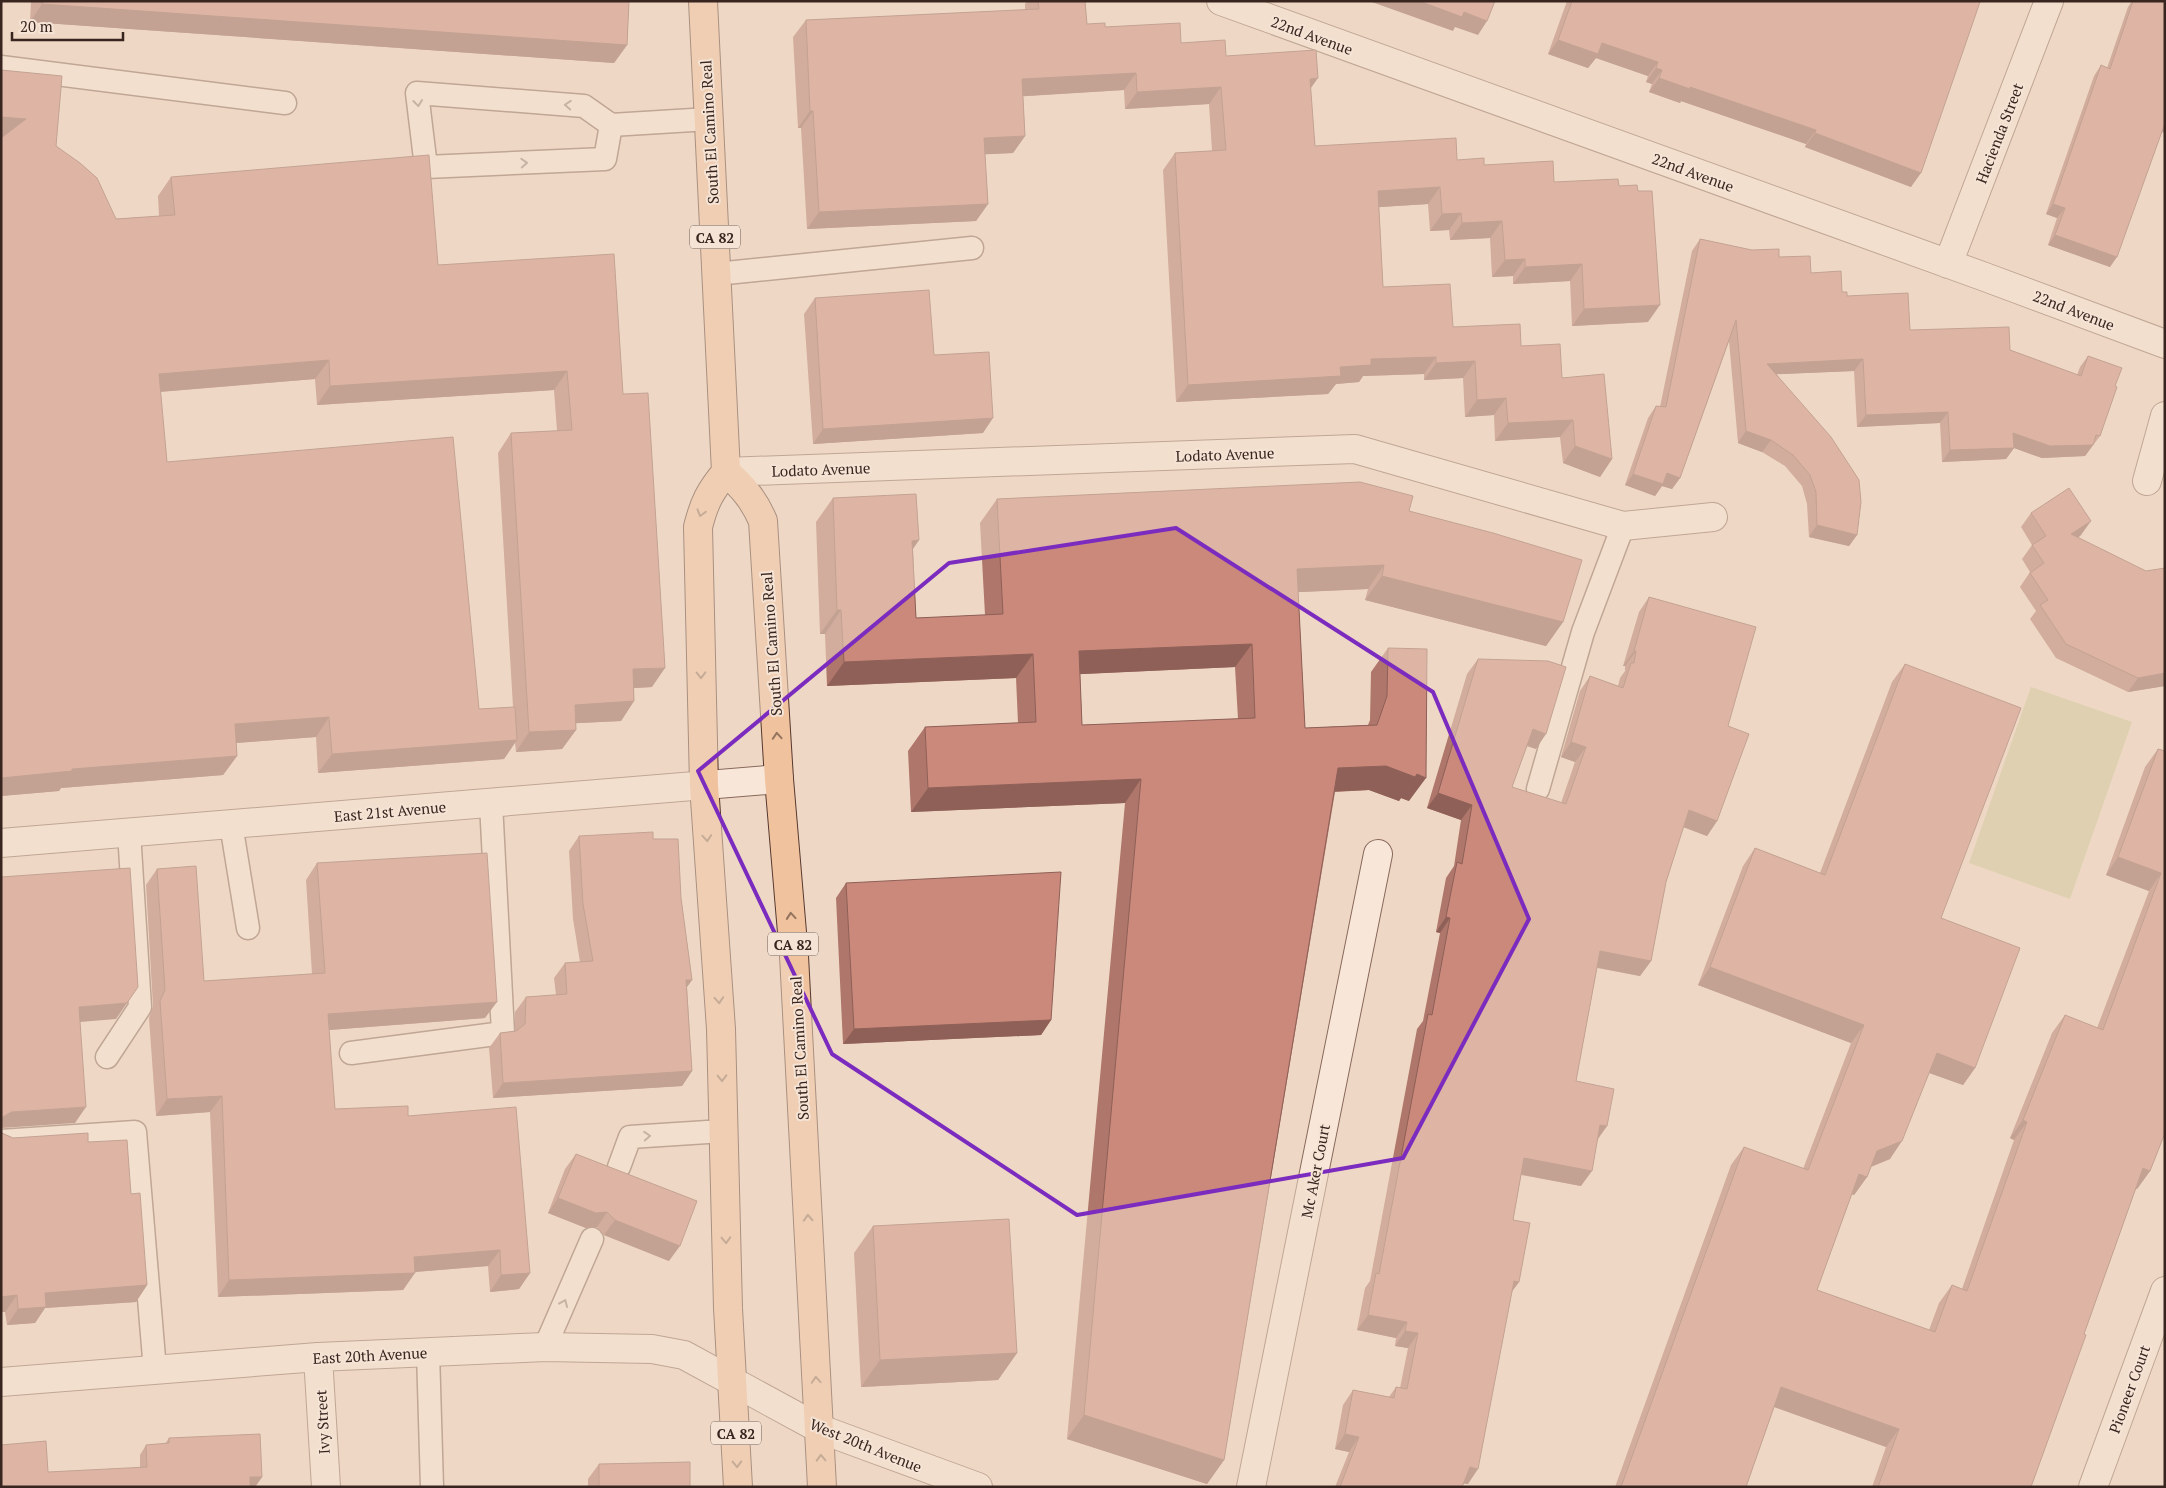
<svg xmlns="http://www.w3.org/2000/svg" width="2166" height="1488" font-family="'PT Serif',serif">
<style>
.grass{fill:#ccc599}
.lines{fill:none;stroke-linecap:round;stroke-linejoin:round}
.service-casing{stroke:#88685b;stroke-width:25}
.minor-casing{stroke:#88685b;stroke-width:30}
.primary-casing{stroke:#56382f;stroke-width:30}
.service{stroke:#f8e7d8;stroke-width:22}
.minor{stroke:#f8e7d8;stroke-width:28}
.primary{stroke:#f0c29e;stroke-width:28}
.wall{fill:#af766b;fill-rule:evenodd}
.shaded-wall{fill:#8e6057}
.building{fill:#cb897c;stroke:#8e6057;fill-rule:evenodd}
.oneway{stroke:#98867c}
.oneway2{stroke:#94745e}
.marked{fill:none;stroke:#7b2cbf;stroke-width:4;stroke-linejoin:round}
.labels{text-anchor:middle;dominant-baseline:central;stroke-width:4;stroke-linejoin:round;paint-order:stroke}
.shield{fill:#f5e4d5;stroke:#715e56;stroke-width:1}
.shield-label{font-size:14px;font-weight:bold;fill:#39251f}
.street-label{font-size:15px;fill:#39251f;stroke:#f5e4d5}
</style>
<rect width="100%" height="100%" fill="#eed8c5"/>
<!-- grass -->
<path class="grass" d="M 2031,687 L 2132,722 L 2070,899 L 1969,863 Z"/>
<g class="lines">
<!-- service casing -->
<g class="service-casing">
<path id="service" d="M 1,67 L 285,103
M 611,125 L 605,159 L 426,167 L 417,93 L 584,106 L 611,125 L 709,119
M 716,274 L 972,248
M 1538,789 L 1583,632 L 1623,526
M 231,824 L 248,928
M 351,1053 L 503,1033 L 491,803
M 107,1057 L 140,1007 L 129,832
M 1,1141 L 135,1132 L 155,1370
M 619,1167 L 630,1137 L 723,1131
M 545,1347 L 592,1239
M 428,1352 L 432,1487"/>
</g>
<!-- minor casing -->
<g class="minor-casing">
<path id="minor" d="M 1221,1 L 1985,277 L 2165,344
M 1948,264 L 2049,1
M 726,472 L 1355,449 L 1623,526 L 1713,517
M 2147,481 L 2165,416
M 1,843 L 779,779
M 318,1357 L 326,1487
M 1,1382 L 318,1357 L 545,1347 L 652,1349 L 684,1355 L 820,1429 L 978,1487
M 1251,1487 L 1378,854
M 2093,1487 L 2165,1291"/>
</g>
<!-- primary casing -->
<g class="primary-casing">
<path id="primary" d="M 703,1 L 726,472 C 710,491 704,503 698,527 L 704,785 L 721,1029 L 728,1308 L 738,1487
M 726,472 C 743,487 754,500 763,521 L 779,779 L 794,956 L 822,1487"/>
</g>
<!-- service -->
<use href="#service" class="service"/>
<!-- minor -->
<use href="#minor" class="minor"/>
<!-- primary -->
<use href="#primary" class="primary"/>
</g>
<!-- wall -->
<path class="wall" d="M 31,1 L 629,1 L 627,45 L 614,63 L 30,22 Z
M 1027,1 L 1085,1 L 1087,24 L 1181,43 L 1226,56 L 1310,88 L 1315,146 L 1457,160 L 1484,165 L 1554,182 L 1619,186 L 1648,322 L 1572,326 L 1570,281 L 1513,284 L 1513,276 L 1492,277 L 1490,238 L 1450,240 L 1449,230 L 1430,231 L 1428,204 L 1379,207 L 1383,287 L 1453,327 L 1521,346 L 1562,378 L 1612,459 L 1600,477 L 1563,463 L 1560,437 L 1495,441 L 1494,415 L 1465,417 L 1463,378 L 1424,380 L 1424,374 L 1363,376 L 1359,382 L 1336,384 L 1328,394 L 1176,402 L 1163,170 L 1175,153 L 1212,151 L 1209,104 L 1125,109 L 1124,90 L 1023,96 L 1025,136 L 1013,153 L 985,154 L 988,204 L 976,221 L 807,229 L 801,128 L 798,128 L 793,37 L 806,20 L 1025,10 L 1025,4 Z
M 1567,1 L 1978,1 L 1911,187 L 1805,147 L 1806,144 L 1681,101 L 1680,103 L 1649,92 L 1652,84 L 1646,82 L 1648,76 L 1596,58 L 1588,68 L 1548,54 Z
M 2132,1 L 2165,1 L 2162,132 L 2110,267 L 2048,245 L 2057,218 L 2046,214 L 2094,76 L 2101,65 L 2107,68 L 2128,7 Z
M 1,70 L 56,146 L 116,219 L 159,216 L 158,196 L 171,177 L 438,265 L 623,394 L 652,687 L 634,688 L 634,701 L 621,721 L 576,723 L 576,730 L 562,749 L 516,752 L 515,742 L 504,759 L 318,773 L 316,737 L 236,743 L 237,756 L 223,775 L 61,788 L 59,791 L 1,796 L 1,138 L 2,138 ZM 315,379 L 317,405 L 554,390 L 557,431 L 511,433 L 498,453 L 513,707 L 479,709 L 167,462 L 160,392 Z
M 1700,239 L 1779,257 L 1811,273 L 1847,296 L 1910,330 L 2010,350 L 2077,375 L 2080,367 L 2088,356 L 2115,386 L 2100,436 L 2085,456 L 2042,458 L 2014,448 L 2006,459 L 1942,462 L 1940,423 L 1857,427 L 1854,371 L 1777,374 L 1857,535 L 1849,546 L 1809,537 L 1807,504 L 1802,486 L 1785,466 L 1762,452 L 1738,443 L 1729,341 L 1680,478 L 1672,489 L 1662,486 L 1655,496 L 1625,485 L 1648,418 L 1656,406 L 1660,407 L 1692,251 Z
M 815,298 L 934,355 L 983,433 L 813,444 L 804,314 Z
M 833,498 L 919,540 L 913,549 L 916,618 L 985,615 L 980,523 L 997,499 L 1409,511 L 1563,622 L 1546,646 L 1365,600 L 1368,589 L 1298,592 L 1305,728 L 1368,725 L 1370,720 L 1371,672 L 1388,648 L 1409,801 L 1401,798 L 1399,801 L 1369,790 L 1335,792 L 1224,1460 L 1207,1484 L 1067,1439 L 1125,803 L 911,812 L 908,751 L 925,727 L 1018,723 L 1016,678 L 827,686 L 825,634 L 820,634 L 816,522 ZM 1235,667 L 1238,719 L 1082,725 L 1080,674 Z
M 2031,513 L 2081,535 L 2078,538 L 2165,686 L 2128,692 L 2056,658 L 2030,619 L 2036,611 L 2020,587 L 2030,572 L 2022,559 L 2032,545 L 2021,527 Z
M 1649,597 L 1728,726 L 1717,821 L 1707,836 L 1683,827 L 1666,882 L 1651,961 L 1640,976 L 1597,968 L 1576,1081 L 1607,1126 L 1598,1139 L 1581,1186 L 1521,1175 L 1513,1220 L 1519,1282 L 1512,1291 L 1468,1484 L 1464,1483 L 1462,1487 L 1335,1487 L 1349,1452 L 1335,1449 L 1343,1405 L 1353,1390 L 1389,1397 L 1396,1387 L 1400,1388 L 1408,1348 L 1395,1346 L 1396,1338 L 1357,1330 L 1365,1288 L 1370,1281 L 1417,1029 L 1423,1021 L 1440,933 L 1436,932 L 1446,878 L 1454,866 L 1461,820 L 1427,808 L 1467,674 L 1478,659 L 1536,749 L 1527,746 L 1512,787 L 1561,803 L 1575,762 L 1561,757 L 1580,691 L 1590,676 L 1618,686 L 1620,678 L 1625,671 L 1625,666 L 1623,666 L 1639,612 Z
M 1905,664 L 1941,918 L 1975,1068 L 1963,1085 L 1929,1073 L 1890,1159 L 1871,1167 L 1867,1177 L 1854,1195 L 1852,1194 L 1817,1290 L 1929,1330 L 1939,1303 L 1952,1285 L 1962,1289 L 2014,1140 L 2010,1138 L 2052,1033 L 2065,1015 L 2097,1028 L 2149,891 L 2106,875 L 2145,767 L 2158,749 L 2165,751 L 2165,1133 L 2150,1171 L 2137,1189 L 2136,1188 L 2084,1334 L 2031,1487 L 1872,1487 L 1886,1447 L 1774,1407 L 1746,1487 L 1615,1487 L 1731,1165 L 1744,1147 L 1803,1169 L 1851,1043 L 1698,985 L 1743,866 L 1755,848 L 1820,873 L 1892,682 Z
M 579,836 L 653,839 L 681,898 L 692,980 L 687,987 L 692,1071 L 682,1086 L 493,1098 L 489,1048 L 500,1033 L 515,1031 L 515,1012 L 526,997 L 556,995 L 554,978 L 565,963 L 580,962 L 573,919 L 569,851 Z
M 317,863 L 485,1018 L 329,1030 L 335,1109 L 408,1116 L 530,1273 L 519,1289 L 490,1292 L 488,1266 L 415,1272 L 403,1290 L 218,1297 L 210,1112 L 156,1116 L 149,1018 L 153,1006 L 146,885 L 157,869 L 204,981 L 312,974 L 306,880 Z
M 846,883 L 1051,1020 L 1041,1035 L 843,1044 L 836,898 Z
M 1,1131 L 2,1133 L 13,1138 L 88,1142 L 131,1194 L 147,1285 L 136,1302 L 45,1308 L 35,1323 L 7,1325 L 5,1312 L 1,1312 Z
M 576,1154 L 669,1261 L 604,1235 L 597,1227 L 586,1228 L 548,1213 L 565,1169 Z
M 873,1226 L 1017,1353 L 998,1380 L 861,1387 L 854,1253 Z
M 169,1438 L 262,1477 L 255,1487 L 140,1468 L 140,1455 L 146,1445 L 165,1444 Z
M 599,1464 L 690,1487 L 588,1487 L 588,1479 Z"/>
<!-- shaded-wall -->
<path class="shaded-wall" d="M 1369,1 L 1419,1 L 1464,12 L 1487,21 L 1478,35 L 1455,27 L 1453,31 Z
M 42,4 L 627,45 L 614,63 L 30,22 Z
M 1558,40 L 1602,43 L 1658,62 L 1648,76 L 1596,58 L 1588,68 L 1548,54 Z
M 1656,68 L 1662,70 L 1652,84 L 1646,82 Z
M 1136,73 L 1124,90 L 1010,97 L 1022,79 Z
M 1318,78 L 1306,95 L 1310,79 Z
M 1659,78 L 1690,87 L 1816,130 L 1806,144 L 1681,101 L 1680,103 L 1649,92 Z
M 1221,87 L 1209,104 L 1125,109 L 1137,92 Z
M 810,111 L 813,111 L 801,128 L 798,128 Z
M 1,117 L 26,119 L 12,139 L 1,138 Z
M 2165,122 L 2165,133 L 2158,131 Z
M 1815,133 L 1921,173 L 1911,187 L 1805,147 Z
M 1025,136 L 1013,153 L 972,155 L 984,138 Z
M 1440,187 L 1428,204 L 1366,208 L 1378,191 Z
M 988,204 L 976,221 L 807,229 L 819,212 Z
M 2053,204 L 2065,208 L 2057,218 L 2046,214 Z
M 1461,213 L 1449,230 L 1430,231 L 1442,214 Z
M 1502,221 L 1490,238 L 1450,240 L 1462,223 Z
M 2055,235 L 2117,257 L 2110,267 L 2048,245 Z
M 1525,259 L 1513,276 L 1492,277 L 1505,260 Z
M 1582,264 L 1570,281 L 1513,284 L 1525,267 Z
M 1660,305 L 1648,322 L 1572,326 L 1584,309 Z
M 1436,357 L 1424,374 L 1363,376 L 1359,382 L 1336,384 L 1328,394 L 1176,402 L 1188,385 L 1340,367 L 1371,359 Z
M 1863,359 L 1854,371 L 1759,375 L 1767,364 Z
M 329,360 L 315,379 L 145,393 L 159,374 Z
M 1475,361 L 1463,378 L 1424,380 L 1436,363 Z
M 567,371 L 554,390 L 317,405 L 330,386 Z
M 1506,398 L 1494,415 L 1465,417 L 1477,400 Z
M 1948,412 L 1940,423 L 1857,427 L 1866,415 Z
M 993,418 L 983,433 L 813,444 L 823,429 Z
M 1573,420 L 1560,437 L 1495,441 L 1508,423 Z
M 1746,431 L 1771,440 L 1762,452 L 1738,443 Z
M 2013,433 L 2093,445 L 2085,456 L 2042,458 L 2014,448 L 2006,459 L 1942,462 L 1950,450 Z
M 1575,446 L 1612,459 L 1600,477 L 1563,463 Z
M 1667,473 L 1680,478 L 1672,489 L 1662,486 L 1655,496 L 1625,485 L 1633,474 Z
M 2091,521 L 2081,535 L 2062,548 L 2071,534 Z
M 1817,525 L 1857,535 L 1849,546 L 1809,537 Z
M 919,540 L 902,564 L 912,541 Z
M 1384,565 L 1368,589 L 1280,593 L 1297,569 Z
M 1382,576 L 1563,622 L 1546,646 L 1365,600 Z
M 837,610 L 841,610 L 825,634 L 820,634 Z
M 1252,644 L 1235,667 L 1062,675 L 1079,651 Z
M 1634,651 L 1636,651 L 1625,666 L 1623,666 Z
M 1033,654 L 1016,678 L 827,686 L 844,662 Z
M 665,668 L 652,687 L 619,689 L 633,669 Z
M 2165,673 L 2165,686 L 2128,692 L 2138,678 Z
M 634,701 L 621,721 L 561,724 L 575,705 Z
M 329,717 L 316,737 L 221,744 L 235,724 Z
M 1533,729 L 1546,734 L 1536,749 L 1522,744 Z
M 576,730 L 562,749 L 516,752 L 529,732 Z
M 517,740 L 504,759 L 318,773 L 332,754 Z
M 1571,742 L 1586,747 L 1575,762 L 1561,757 Z
M 237,756 L 223,775 L 61,788 L 59,791 L 1,796 L 1,778 L 72,769 Z
M 1386,766 L 1417,774 L 1426,778 L 1409,801 L 1401,798 L 1399,801 L 1369,790 L 1322,792 L 1338,768 Z
M 1141,779 L 1125,803 L 911,812 L 928,788 Z
M 1438,793 L 1472,805 L 1461,820 L 1427,808 Z
M 1689,810 L 1717,821 L 1707,836 L 1678,825 Z
M 2118,857 L 2161,873 L 2149,891 L 2106,875 Z
M 1446,917 L 1450,918 L 1440,933 L 1436,932 Z
M 1600,951 L 1651,961 L 1640,976 L 1590,966 Z
M 1710,967 L 1864,1025 L 1851,1043 L 1698,985 Z
M 686,980 L 692,980 L 681,995 Z
M 497,1002 L 485,1018 L 316,1031 L 328,1014 Z
M 127,1003 L 116,1019 L 68,1023 L 79,1007 Z
M 1051,1020 L 1041,1035 L 843,1044 L 854,1029 Z
M 1937,1053 L 1975,1068 L 1963,1085 L 1924,1071 Z
M 692,1071 L 682,1086 L 493,1098 L 503,1083 Z
M 222,1096 L 210,1112 L 156,1116 L 167,1099 Z
M 86,1107 L 75,1123 L 1,1128 L 1,1118 L 11,1112 Z
M 2023,1120 L 2027,1122 L 2014,1140 L 2010,1138 Z
M 1600,1125 L 1607,1126 L 1596,1141 Z
M 1902,1141 L 1890,1159 L 1865,1169 L 1877,1151 Z
M 1524,1158 L 1592,1171 L 1581,1186 L 1514,1173 Z
M 2143,1168 L 2150,1171 L 2137,1189 L 2130,1186 Z
M 1859,1174 L 1867,1177 L 1854,1195 L 1846,1192 Z
M 558,1198 L 607,1212 L 597,1227 L 586,1228 L 548,1213 Z
M 615,1220 L 680,1246 L 669,1261 L 604,1235 Z
M 500,1250 L 488,1266 L 402,1273 L 414,1257 Z
M 415,1273 L 403,1290 L 218,1297 L 229,1280 Z
M 530,1273 L 519,1289 L 490,1292 L 501,1275 Z
M 1514,1281 L 1519,1282 L 1508,1297 Z
M 147,1285 L 136,1302 L 45,1308 L 35,1323 L 7,1325 L 18,1309 L 45,1293 Z
M 17,1295 L 5,1312 L 1,1312 L 1,1297 Z
M 1368,1315 L 1407,1322 L 1396,1338 L 1357,1330 Z
M 1405,1331 L 1418,1333 L 1408,1348 L 1395,1346 Z
M 1017,1353 L 998,1380 L 861,1387 L 880,1360 Z
M 1781,1387 L 1899,1429 L 1886,1447 L 1769,1405 Z
M 1084,1415 L 1224,1460 L 1207,1484 L 1067,1439 Z
M 1345,1434 L 1359,1437 L 1349,1452 L 1335,1449 Z
M 1470,1467 L 1478,1469 L 1468,1484 L 1459,1483 Z
M 250,1477 L 262,1477 L 255,1487 L 243,1487 Z"/>
<!-- building -->
<path class="building" d="M 43,1 L 629,1 L 627,45 L 42,4 Z
M 1038,1 L 1085,1 L 1087,24 L 1105,23 L 1105,27 L 1180,23 L 1181,43 L 1225,40 L 1226,56 L 1316,50 L 1318,78 L 1310,79 L 1315,146 L 1456,138 L 1457,160 L 1484,158 L 1484,165 L 1553,161 L 1554,182 L 1618,179 L 1619,186 L 1637,185 L 1638,191 L 1652,191 L 1660,305 L 1584,309 L 1582,264 L 1525,267 L 1525,259 L 1505,260 L 1502,221 L 1462,223 L 1461,213 L 1442,214 L 1440,187 L 1378,191 L 1383,287 L 1450,284 L 1453,327 L 1520,324 L 1521,346 L 1560,344 L 1562,378 L 1604,374 L 1612,459 L 1575,446 L 1573,420 L 1508,423 L 1506,398 L 1477,400 L 1475,361 L 1436,363 L 1436,357 L 1371,359 L 1371,365 L 1340,367 L 1341,376 L 1188,385 L 1175,153 L 1226,150 L 1221,87 L 1137,92 L 1136,73 L 1022,79 L 1025,136 L 984,138 L 988,204 L 819,212 L 813,111 L 810,111 L 806,20 L 1039,9 Z
M 1419,1 L 1495,1 L 1487,21 L 1464,12 L 1462,17 Z
M 1572,1 L 1978,1 L 1980,2 L 1921,173 L 1815,133 L 1816,130 L 1690,87 L 1690,89 L 1659,78 L 1662,70 L 1656,68 L 1658,62 L 1602,43 L 1598,54 L 1558,40 Z
M 2133,1 L 2165,1 L 2165,123 L 2117,257 L 2055,235 L 2065,208 L 2053,204 L 2101,65 L 2110,69 Z
M 1,70 L 62,76 L 56,146 L 80,163 L 97,178 L 116,219 L 175,215 L 171,177 L 429,155 L 438,265 L 614,254 L 623,394 L 648,393 L 665,668 L 633,669 L 634,701 L 575,705 L 576,730 L 529,732 L 511,433 L 572,430 L 567,371 L 330,386 L 329,360 L 159,374 L 167,462 L 453,437 L 479,709 L 515,707 L 517,740 L 332,754 L 329,717 L 235,724 L 237,756 L 72,769 L 72,771 L 1,778 L 1,138 L 26,119 L 1,117 Z
M 1700,239 L 1752,250 L 1779,249 L 1779,257 L 1810,256 L 1811,273 L 1841,271 L 1842,292 L 1847,292 L 1847,296 L 1908,293 L 1910,330 L 2009,327 L 2010,350 L 2081,376 L 2088,356 L 2122,368 L 2115,386 L 2117,387 L 2100,436 L 2096,435 L 2093,445 L 2050,446 L 2013,433 L 2014,448 L 1950,450 L 1948,412 L 1866,415 L 1863,359 L 1767,364 L 1831,437 L 1859,480 L 1861,502 L 1857,535 L 1817,525 L 1816,492 L 1810,475 L 1793,455 L 1771,440 L 1746,431 L 1736,320 L 1680,478 L 1667,473 L 1663,484 L 1633,474 L 1656,406 L 1666,407 Z
M 929,290 L 934,355 L 989,352 L 993,418 L 823,429 L 815,298 Z
M 1360,482 L 1413,496 L 1409,511 L 1493,533 L 1582,560 L 1563,622 L 1382,576 L 1384,565 L 1297,569 L 1305,728 L 1377,725 L 1387,696 L 1388,648 L 1427,649 L 1426,778 L 1417,774 L 1415,777 L 1386,766 L 1338,768 L 1224,1460 L 1084,1415 L 1141,779 L 928,788 L 925,727 L 1036,722 L 1033,654 L 844,662 L 841,610 L 837,610 L 833,498 L 916,494 L 919,540 L 912,541 L 916,618 L 1003,614 L 997,499 ZM 1252,644 L 1255,718 L 1082,725 L 1079,651 Z
M 2069,488 L 2091,521 L 2071,534 L 2146,571 L 2165,568 L 2165,673 L 2138,678 L 2066,644 L 2040,605 L 2048,600 L 2030,573 L 2044,563 L 2032,545 L 2046,536 L 2031,513 Z
M 1649,597 L 1756,627 L 1728,726 L 1749,734 L 1717,821 L 1689,810 L 1666,882 L 1651,961 L 1600,951 L 1576,1081 L 1614,1089 L 1607,1126 L 1600,1125 L 1592,1171 L 1524,1158 L 1513,1220 L 1530,1223 L 1519,1282 L 1514,1281 L 1478,1469 L 1470,1467 L 1462,1487 L 1340,1487 L 1359,1437 L 1345,1434 L 1353,1390 L 1394,1398 L 1396,1387 L 1407,1389 L 1418,1333 L 1405,1331 L 1407,1322 L 1368,1315 L 1376,1273 L 1379,1274 L 1428,1014 L 1432,1015 L 1450,918 L 1446,917 L 1457,862 L 1462,864 L 1472,805 L 1438,793 L 1478,659 L 1548,661 L 1566,667 L 1546,734 L 1533,729 L 1512,787 L 1566,804 L 1586,747 L 1571,742 L 1590,676 L 1623,688 L 1631,663 L 1634,663 L 1636,651 L 1634,651 Z
M 1905,664 L 2021,708 L 1941,918 L 2020,948 L 1975,1068 L 1937,1053 L 1902,1141 L 1877,1151 L 1867,1177 L 1859,1174 L 1817,1290 L 1935,1332 L 1952,1285 L 1967,1291 L 2027,1122 L 2023,1120 L 2065,1015 L 2103,1030 L 2161,873 L 2118,857 L 2158,749 L 2165,751 L 2165,1133 L 2150,1171 L 2143,1168 L 2084,1334 L 2086,1335 L 2031,1487 L 1878,1487 L 1899,1429 L 1781,1387 L 1746,1487 L 1621,1487 L 1744,1147 L 1808,1170 L 1864,1025 L 1710,967 L 1755,848 L 1825,875 Z
M 653,832 L 653,839 L 678,839 L 681,898 L 692,980 L 686,980 L 692,1071 L 503,1083 L 500,1033 L 516,1031 L 525,1024 L 526,997 L 567,994 L 565,963 L 593,961 L 583,904 L 579,836 Z
M 487,853 L 497,1002 L 328,1014 L 335,1109 L 408,1106 L 408,1116 L 516,1107 L 530,1273 L 501,1275 L 500,1250 L 414,1257 L 415,1273 L 229,1280 L 222,1096 L 167,1099 L 160,1001 L 165,990 L 157,869 L 196,866 L 204,981 L 325,973 L 317,863 Z
M 130,868 L 138,987 L 127,1003 L 79,1007 L 86,1107 L 11,1112 L 1,1118 L 1,877 Z
M 1061,872 L 1051,1020 L 854,1029 L 846,883 Z
M 1,1131 L 2,1133 L 13,1138 L 88,1133 L 88,1142 L 127,1140 L 131,1194 L 140,1193 L 147,1285 L 45,1293 L 46,1307 L 18,1309 L 17,1295 L 1,1297 Z
M 576,1154 L 697,1201 L 680,1246 L 615,1220 L 607,1212 L 596,1213 L 558,1198 Z
M 1009,1219 L 1017,1353 L 880,1360 L 873,1226 Z
M 260,1434 L 262,1477 L 250,1477 L 250,1487 L 1,1487 L 1,1445 L 46,1441 L 48,1472 L 147,1467 L 146,1445 L 169,1443 L 169,1438 Z
M 690,1462 L 690,1487 L 599,1487 L 599,1464 Z"/>
<!-- one-way arrows -->
<defs><path id="oneway-chevron" d="M-2-3.5L2.5 0L-2 3.5" fill="none" stroke-width="1.6" stroke-linecap="round" stroke-linejoin="round" transform="scale(1.25)"/></defs>
<g class="oneway">
<use href="#oneway-chevron" transform="translate(418 103) rotate(83)"/>
<use href="#oneway-chevron" transform="translate(568 105) rotate(-176)"/>
<use href="#oneway-chevron" transform="translate(524 163) rotate(-3)"/>
<use href="#oneway-chevron" transform="translate(647 1136) rotate(-4)"/>
<use href="#oneway-chevron" transform="translate(564 1303) rotate(-67)"/>
</g>
<g class="oneway2">
<use href="#oneway-chevron" transform="translate(701 513) rotate(106)"/>
<use href="#oneway-chevron" transform="translate(701 675) rotate(89)"/>
<use href="#oneway-chevron" transform="translate(777 736) rotate(-94)"/>
<use href="#oneway-chevron" transform="translate(707 838) rotate(86)"/>
<use href="#oneway-chevron" transform="translate(791 916) rotate(-95)"/>
<use href="#oneway-chevron" transform="translate(719 1000) rotate(86)"/>
<use href="#oneway-chevron" transform="translate(722 1078) rotate(89)"/>
<use href="#oneway-chevron" transform="translate(808 1218) rotate(-93)"/>
<use href="#oneway-chevron" transform="translate(726 1240) rotate(88)"/>
<use href="#oneway-chevron" transform="translate(816 1380) rotate(-94)"/>
<use href="#oneway-chevron" transform="translate(821 1458) rotate(-92)"/>
<use href="#oneway-chevron" transform="translate(737 1464) rotate(88)"/>
</g>
<!-- marked area -->
<path d="M0 0H2166V1488H0ZM 1176,528 L 1433,692 L 1529,919 L 1403,1158 L 1077,1215 L 832,1054 L 698,771 L 949,563 Z" fill="#eed8c5" fill-opacity=".55" fill-rule="evenodd"/>
<path class="marked" d="M 1176,528 L 1433,692 L 1529,919 L 1403,1158 L 1077,1215 L 832,1054 L 698,771 L 949,563 Z"/>
<g class="labels">
<!-- shield labels -->
<g class="shield">
<rect x="690" y="225.5" width="50" height="23" rx="4"/>
<rect x="768" y="932.5" width="50" height="23" rx="4"/>
<rect x="711" y="1421.5" width="50" height="23" rx="4"/>
</g>
<g class="shield-label">
<text x="715" y="237">CA 82</text>
<text x="793" y="944">CA 82</text>
<text x="736" y="1433">CA 82</text>
</g>
<!-- street labels -->
<g class="street-label">
<text transform="translate(1312 35) rotate(20)">22nd Avenue</text>
<text transform="translate(709 132) rotate(-93)">South El Camino Real</text>
<text transform="translate(1999 133) rotate(-69)">Hacienda Street</text>
<text transform="translate(1693 172) rotate(20)">22nd Avenue</text>
<text transform="translate(2074 310) rotate(21)">22nd Avenue</text>
<text transform="translate(1225 454) rotate(-2)">Lodato Avenue</text>
<text transform="translate(821 469) rotate(-2)">Lodato Avenue</text>
<text transform="translate(771 644) rotate(-94)">South El Camino Real</text>
<text transform="translate(390 811) rotate(-5)">East 21st Avenue</text>
<text transform="translate(799 1048) rotate(-93)">South El Camino Real</text>
<text transform="translate(1315 1171) rotate(-79)">Mc Aker Court</text>
<text transform="translate(370 1355) rotate(-3)">East 20th Avenue</text>
<text transform="translate(2129 1389) rotate(-70)">Pioneer Court</text>
<text transform="translate(322 1422) rotate(-93)">Ivy Street</text>
<text transform="translate(866 1445) rotate(22)">West 20th Avenue</text>
</g>
</g>
<!-- border -->
<rect width="2166" height="1488" fill="none" stroke="#39251f" stroke-width="5"/>
<!-- scale -->
<path d="M12 32v8h111v-8" fill="none" stroke="#39251f" stroke-width="2.5"/>
<text x="20" y="32" font-size="15" fill="#39251f" stroke="#f5e4d5" stroke-width="4" paint-order="stroke">20 m</text>
</svg>
